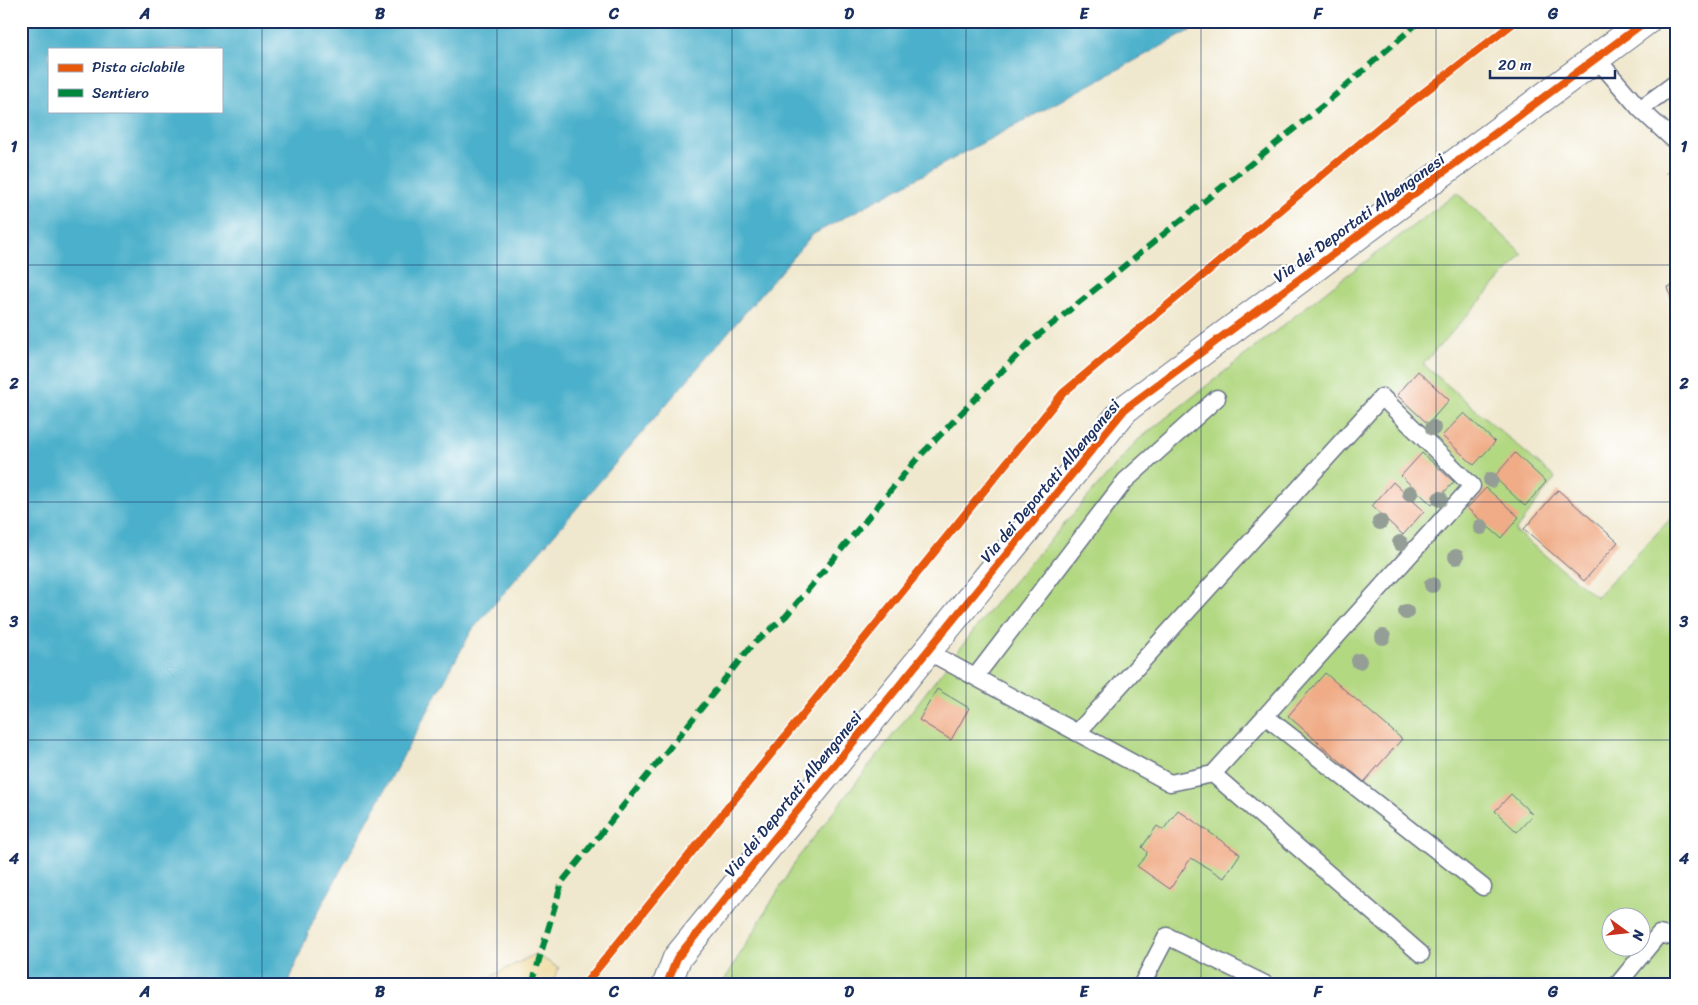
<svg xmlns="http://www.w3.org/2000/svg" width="1698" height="1005" font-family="Sriracha,sans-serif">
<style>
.green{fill:#b2d882;stroke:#668470;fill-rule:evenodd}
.sand{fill:#eeda9e;stroke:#84847e}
.water{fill:#4cb0cb;stroke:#347094;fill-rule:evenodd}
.building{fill:#f0ac86}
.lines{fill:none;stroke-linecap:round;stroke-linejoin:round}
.lane-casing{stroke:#667085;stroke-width:19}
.street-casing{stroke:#667085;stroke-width:30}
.path{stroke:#667085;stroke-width:3;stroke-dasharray:1 4;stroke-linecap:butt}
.lane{stroke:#fff;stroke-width:16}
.street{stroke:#fff;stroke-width:28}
.quiet{stroke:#00873e;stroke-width:6;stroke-dasharray:12 6;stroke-linecap:butt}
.cycleway-casing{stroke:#fff;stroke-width:11}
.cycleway{stroke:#e8590c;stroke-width:8}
.tree{fill:#949e96}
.grid{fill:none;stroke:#1b2f5e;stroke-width:1;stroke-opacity:0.55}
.labels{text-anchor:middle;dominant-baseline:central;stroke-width:4.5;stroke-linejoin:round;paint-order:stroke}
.street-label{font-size:16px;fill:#1b2f5e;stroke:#fff}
.neatline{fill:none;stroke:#1b2f5e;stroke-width:2}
.grid-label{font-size:16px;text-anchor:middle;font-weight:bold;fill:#1b2f5e}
</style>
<rect width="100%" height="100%" fill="#fff"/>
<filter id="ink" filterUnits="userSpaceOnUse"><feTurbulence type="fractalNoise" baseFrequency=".02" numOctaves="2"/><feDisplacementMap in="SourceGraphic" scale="10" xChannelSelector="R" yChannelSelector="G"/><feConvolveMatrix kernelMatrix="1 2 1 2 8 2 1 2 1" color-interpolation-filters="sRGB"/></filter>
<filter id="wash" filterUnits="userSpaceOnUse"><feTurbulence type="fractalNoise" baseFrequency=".0096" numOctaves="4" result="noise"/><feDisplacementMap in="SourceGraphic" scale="20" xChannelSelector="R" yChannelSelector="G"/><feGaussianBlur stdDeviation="1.12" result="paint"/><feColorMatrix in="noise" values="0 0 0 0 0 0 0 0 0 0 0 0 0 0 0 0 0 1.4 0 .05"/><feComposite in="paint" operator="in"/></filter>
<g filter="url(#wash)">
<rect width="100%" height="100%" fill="#f0e8ce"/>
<!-- green -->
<path class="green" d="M 1457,193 L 1523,254 L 1423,364 L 1555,478 L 1515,531 L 1596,597 L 1677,512 L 1677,984 L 727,984 L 724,981 L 797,859 L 1000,597 L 1138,440 L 1334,285 ZM 1610,918 L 1640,918 L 1640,948 L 1610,948 Z"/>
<!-- sand -->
<path class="sand" d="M 535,954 L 559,968 L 551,984 L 477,984 Z"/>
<!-- water -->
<path class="water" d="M 21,21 L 1208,21 L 812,235 L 472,630 L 313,921 L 288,984 L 21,984 ZM 49,49 L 221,49 L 221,111 L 49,111 Z"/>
<g id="blocks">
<!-- building -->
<path class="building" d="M 1677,284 L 1677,317 L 1676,317 L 1668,287 Z
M 1418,371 L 1449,400 L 1428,424 L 1397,395 Z
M 1464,413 L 1495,442 L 1474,465 L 1442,436 Z
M 1422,453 L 1454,482 L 1432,505 L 1401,476 Z
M 1515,453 L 1546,482 L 1525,506 L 1494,477 Z
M 1393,482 L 1424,511 L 1403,535 L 1372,506 Z
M 1486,488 L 1519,517 L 1501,538 L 1467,508 Z
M 1558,490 L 1618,542 L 1584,581 L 1524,529 Z
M 1325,673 L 1402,739 L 1364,782 L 1288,716 Z
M 937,689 L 969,708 L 951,740 L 919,720 Z
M 1511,794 L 1533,815 L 1517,832 L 1495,811 Z
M 1178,810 L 1240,854 L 1224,878 L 1191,858 L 1170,889 L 1137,866 L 1146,856 L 1147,852 L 1142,847 L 1157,826 L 1163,830 Z"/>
</g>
</g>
<g filter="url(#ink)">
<use href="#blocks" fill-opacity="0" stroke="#667085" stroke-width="1"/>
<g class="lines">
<!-- lane casing -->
<g class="lane-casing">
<path id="lane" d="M 1597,59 L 1640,109 L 1677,143
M 1640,109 L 1677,82
M 927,651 L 1170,783 L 1213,774
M 975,677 L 1125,481 L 1217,398
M 1265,716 L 1483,887
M 1077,733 L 1382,397 L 1472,486 L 1213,774 L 1421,954
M 1142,984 L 1167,936 L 1265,984
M 1618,984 L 1659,934 L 1677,938"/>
</g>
<!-- street casing -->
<g class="street-casing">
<path id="street" d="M 667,984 L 677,958 L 1125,409 L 1646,21"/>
</g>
<!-- path -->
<path class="path" d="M 1667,172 L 1677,181
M 585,984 L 1063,393 L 1383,124 L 1516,21"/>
<!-- lane -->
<use href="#lane" class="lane"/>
<!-- street -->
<use href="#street" class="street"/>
<!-- quiet -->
<path class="quiet" d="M 532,984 L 562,882 L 752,645 L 786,616 L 915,461 L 1030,342 L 1326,103 L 1420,21"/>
<!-- cycleway casing -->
<g class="cycleway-casing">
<path id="cycleway" d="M 585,984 L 1063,393 L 1383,124 L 1516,21
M 667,984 L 677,958 L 1125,409 L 1646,21"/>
</g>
<!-- cycleway -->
<use href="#cycleway" class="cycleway"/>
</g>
<!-- trees -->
<g class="tree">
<circle cx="1433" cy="428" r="8"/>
<circle cx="1491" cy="480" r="8"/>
<circle cx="1410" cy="493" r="8"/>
<circle cx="1440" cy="499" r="8"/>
<circle cx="1380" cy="522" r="8"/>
<circle cx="1481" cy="527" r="8"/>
<circle cx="1400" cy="543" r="8"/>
<circle cx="1456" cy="557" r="8"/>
<circle cx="1432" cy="585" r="8"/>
<circle cx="1406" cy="612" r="8"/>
<circle cx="1383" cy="637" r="8"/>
<circle cx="1359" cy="661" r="8"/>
</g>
</g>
<!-- grid -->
<path class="grid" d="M 262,21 L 262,984M 497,21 L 497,984M 732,21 L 732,984M 966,21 L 966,984M 1201,21 L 1201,984M 1436,21 L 1436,984M 21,265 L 1677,265M 21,502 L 1677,502M 21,740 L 1677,740"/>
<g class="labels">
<!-- street labels -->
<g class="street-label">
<text transform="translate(1359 218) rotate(-36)">Via dei Deportati Albenganesi</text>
<text transform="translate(1050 481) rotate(-50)">Via dei Deportati Albenganesi</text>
<text transform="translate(793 794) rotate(-51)">Via dei Deportati Albenganesi</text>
</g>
</g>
<!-- margin -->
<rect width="1698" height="1005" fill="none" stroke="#fff" stroke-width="55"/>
<!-- legend -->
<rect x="48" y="48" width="175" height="65" fill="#ffffff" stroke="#a4acbf"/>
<rect x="58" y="64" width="25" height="8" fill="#e8590c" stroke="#a4acbf"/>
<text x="92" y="72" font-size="15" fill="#1b2f5e">Pista ciclabile</text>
<rect x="58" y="89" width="25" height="8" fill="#00873e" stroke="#a4acbf"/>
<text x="92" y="98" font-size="15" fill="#1b2f5e">Sentiero</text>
<!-- north arrow -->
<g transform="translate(1626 932) rotate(105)"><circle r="24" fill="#ffffff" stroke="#a4acbf"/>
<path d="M0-4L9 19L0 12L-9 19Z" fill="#c8321e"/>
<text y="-8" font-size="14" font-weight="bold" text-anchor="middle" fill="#1b2f5e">N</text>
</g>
<!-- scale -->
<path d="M1490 70v8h125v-8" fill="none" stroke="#1b2f5e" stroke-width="2.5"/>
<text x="1498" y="70" font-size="15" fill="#1b2f5e" stroke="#ffffff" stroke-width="4" paint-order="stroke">20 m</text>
<rect x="28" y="28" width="1642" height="950" class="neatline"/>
<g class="grid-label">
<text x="145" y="19">A</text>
<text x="380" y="19">B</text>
<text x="614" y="19">C</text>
<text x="849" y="19">D</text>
<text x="1084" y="19">E</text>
<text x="1318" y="19">F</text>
<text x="1553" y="19">G</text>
<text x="14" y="152">1</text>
<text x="1684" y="152">1</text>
<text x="14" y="389">2</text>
<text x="1684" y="389">2</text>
<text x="14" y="627">3</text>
<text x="1684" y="627">3</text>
<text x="14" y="864">4</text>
<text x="1684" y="864">4</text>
<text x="145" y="997">A</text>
<text x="380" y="997">B</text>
<text x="614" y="997">C</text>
<text x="849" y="997">D</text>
<text x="1084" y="997">E</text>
<text x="1318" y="997">F</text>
<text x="1553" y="997">G</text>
</g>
</svg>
